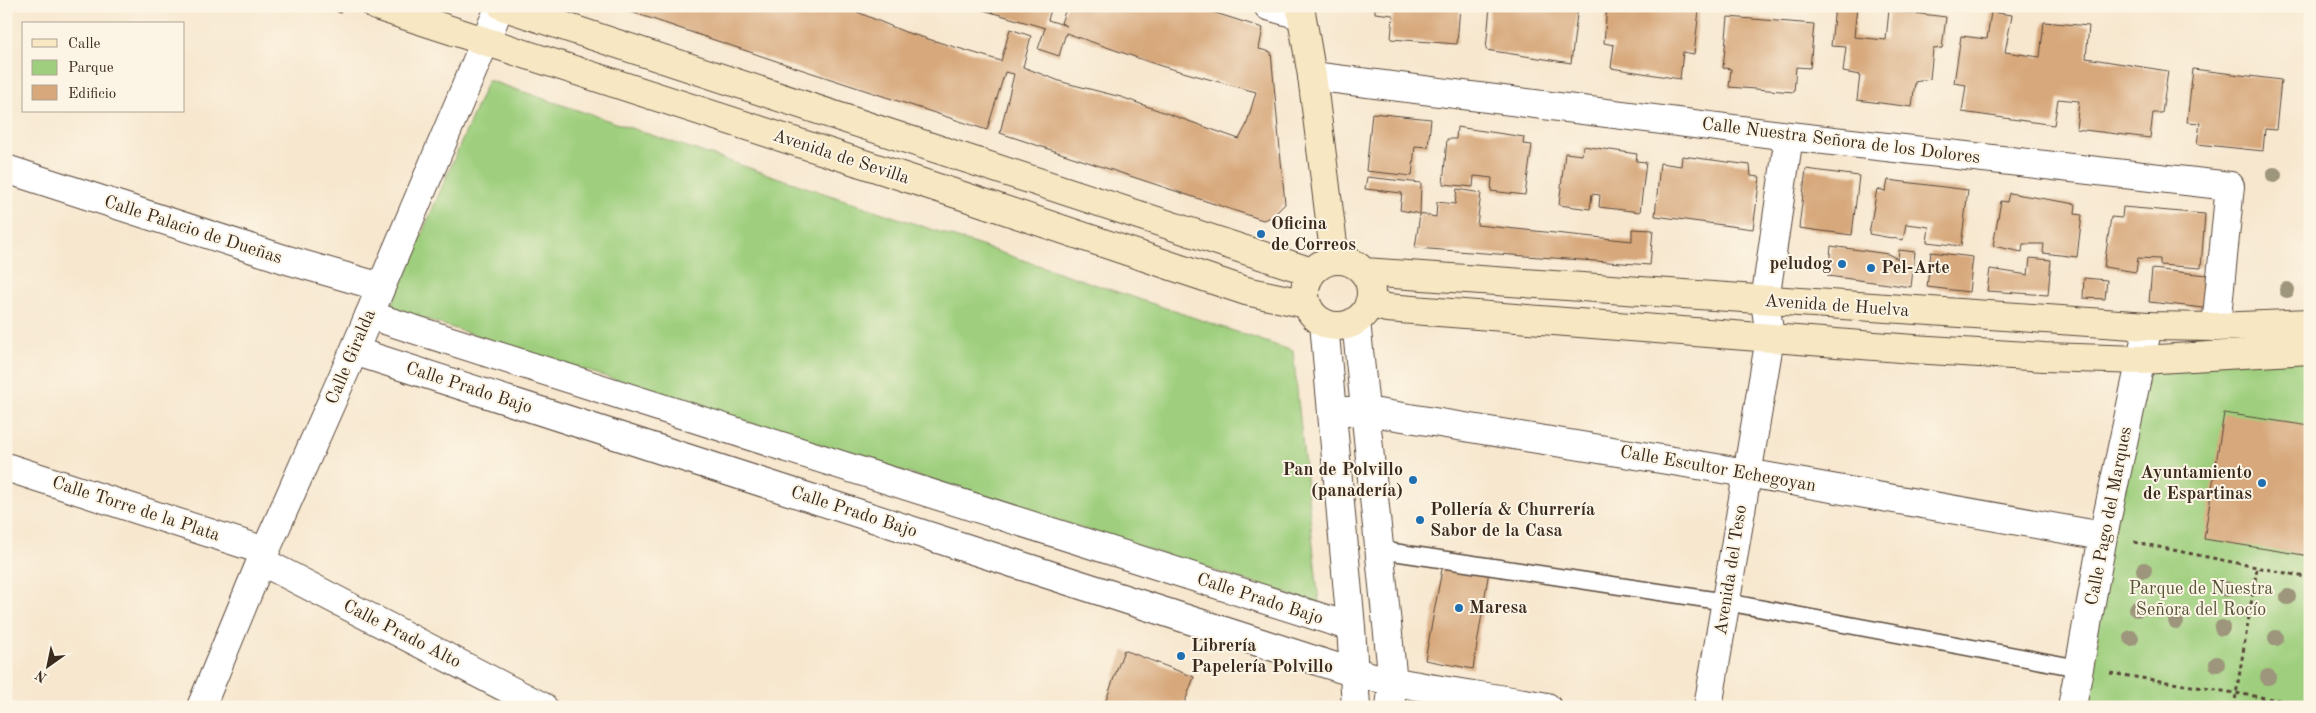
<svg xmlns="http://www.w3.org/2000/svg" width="2316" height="713" font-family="'Old Standard TT',serif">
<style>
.green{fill:#9fcf7e;stroke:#6d7c4e}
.building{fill:#d7a87b}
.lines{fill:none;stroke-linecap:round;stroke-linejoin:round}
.lane-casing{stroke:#574639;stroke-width:19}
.street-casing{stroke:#574639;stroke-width:30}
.secondary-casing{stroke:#574639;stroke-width:30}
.path{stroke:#574639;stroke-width:3;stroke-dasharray:4 4;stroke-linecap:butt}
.lane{stroke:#fff;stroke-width:16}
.street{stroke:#fff;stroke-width:28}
.secondary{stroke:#f7e8c3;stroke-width:28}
.tree{fill:#9d967b}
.poi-dot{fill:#1f6fb2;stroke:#fcf5e5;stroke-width:2}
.labels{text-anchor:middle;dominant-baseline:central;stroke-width:4;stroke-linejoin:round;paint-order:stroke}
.street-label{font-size:18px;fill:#3b2a1e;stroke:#fcf5e5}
.poi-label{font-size:18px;font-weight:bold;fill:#3b2a1e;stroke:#fcf5e5;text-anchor:start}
.park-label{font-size:18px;fill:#545336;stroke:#fcf5e5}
</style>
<rect width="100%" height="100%" fill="#fcf5e5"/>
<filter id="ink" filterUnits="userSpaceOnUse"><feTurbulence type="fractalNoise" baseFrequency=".02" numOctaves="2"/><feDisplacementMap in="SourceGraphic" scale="10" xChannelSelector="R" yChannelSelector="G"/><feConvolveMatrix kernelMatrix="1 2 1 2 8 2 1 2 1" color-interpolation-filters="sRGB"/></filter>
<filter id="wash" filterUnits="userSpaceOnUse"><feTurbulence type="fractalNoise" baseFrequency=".0096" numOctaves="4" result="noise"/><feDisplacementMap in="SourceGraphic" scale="20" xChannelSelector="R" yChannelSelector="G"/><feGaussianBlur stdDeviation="1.12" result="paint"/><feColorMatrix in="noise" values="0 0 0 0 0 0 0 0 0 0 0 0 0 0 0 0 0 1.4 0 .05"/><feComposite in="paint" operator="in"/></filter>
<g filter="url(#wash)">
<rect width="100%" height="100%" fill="#f7e7cf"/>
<!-- green -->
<path class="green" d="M 488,80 L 1293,351 L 1319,604 L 390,308 Z
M 2310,350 L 2310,707 L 2072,707 L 2141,360 Z"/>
<g id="blocks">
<!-- building -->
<path class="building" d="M 614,6 L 843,6 L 905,32 L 1001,61 L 1010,29 L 1031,36 L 1023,67 L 1062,82 L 1121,97 L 1239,139 L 1246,126 L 1256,92 L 1161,66 L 1066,33 L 1059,56 L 1038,49 L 1045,28 L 973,7 L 1052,6 L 1048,20 L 1067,26 L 1061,23 L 1067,6 L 1193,6 L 1203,9 L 1263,28 L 1259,49 L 1271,52 L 1285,204 L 1272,217 L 1263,220 L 1000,133 L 1014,74 L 1005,72 L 987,130 L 794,67 Z
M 1375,6 L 1460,6 L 1457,44 L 1391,39 L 1393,15 L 1375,13 Z
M 1490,6 L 1578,6 L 1571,63 L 1486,50 Z
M 1607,6 L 1669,6 L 1699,10 L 1694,54 L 1683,52 L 1680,79 L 1611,68 L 1614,45 L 1604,43 Z
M 1835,6 L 1857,6 L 1854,37 L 1886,40 L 1889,10 L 1946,17 L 1942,48 L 1933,49 L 1930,79 L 1915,82 L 1912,107 L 1857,100 L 1860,75 L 1843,72 L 1846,47 L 1831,46 Z
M 1991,12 L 2012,15 L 2005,52 L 2040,57 L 2044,22 L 2089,26 L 2086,58 L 2168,71 L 2162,113 L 2153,113 L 2150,138 L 2076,129 L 2079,101 L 2058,99 L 2054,125 L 1962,112 L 1966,85 L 1954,83 L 1961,36 L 1987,39 Z
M 1728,17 L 1814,24 L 1810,68 L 1796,67 L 1794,92 L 1729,87 L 1731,69 L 1723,68 Z
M 2193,69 L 2281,80 L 2276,130 L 2265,129 L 2263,151 L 2197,144 L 2200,123 L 2187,122 Z
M 1372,113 L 1431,119 L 1428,147 L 1415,146 L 1412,176 L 1366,171 Z
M 1457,127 L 1524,137 L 1523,144 L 1532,145 L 1525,195 L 1491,191 L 1492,178 L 1484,177 L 1474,176 L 1473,187 L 1443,184 L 1447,139 L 1456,139 Z
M 1583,146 L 1637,154 L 1636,161 L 1646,162 L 1640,212 L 1599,207 L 1600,195 L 1592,194 L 1590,209 L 1559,205 L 1565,153 L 1582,155 Z
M 1682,156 L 1750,165 L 1751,176 L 1760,177 L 1753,229 L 1655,216 L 1660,163 L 1681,166 Z
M 1806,169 L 1859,176 L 1852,235 L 1799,228 Z
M 1367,177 L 1421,183 L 1420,214 L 1400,210 L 1402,193 L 1365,189 Z
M 1888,180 L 1968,190 L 1961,246 L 1927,242 L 1929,227 L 1915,225 L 1906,224 L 1903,240 L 1869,234 L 1877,189 L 1886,191 Z
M 1457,189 L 1481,193 L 1477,225 L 1632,241 L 1632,229 L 1653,230 L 1650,265 L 1415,248 L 1420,214 L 1436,217 L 1437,202 L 1455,204 Z
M 2009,193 L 2076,204 L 2075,214 L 2082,215 L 2077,257 L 2043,253 L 2044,244 L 2023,244 L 2022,252 L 1993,246 L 2001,201 L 2007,202 Z
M 2123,207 L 2205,214 L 2201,268 L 2160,265 L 2160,259 L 2138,258 L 2136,272 L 2104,267 L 2111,217 L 2122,218 Z
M 1831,246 L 1888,254 L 1898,259 L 1899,250 L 1915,252 L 1911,287 L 1828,276 Z
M 1931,252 L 1973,257 L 1969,292 L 1927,287 Z
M 2030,258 L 2051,260 L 2048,295 L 1987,291 L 1990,269 L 2028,275 Z
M 2152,269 L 2207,275 L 2204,308 L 2149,302 Z
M 2084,278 L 2107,280 L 2105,299 L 2083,298 Z
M 2224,413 L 2310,426 L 2310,556 L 2204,539 Z
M 1443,564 L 1489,571 L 1473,669 L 1425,660 Z
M 1124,650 L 1194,677 L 1183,707 L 1115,707 L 1105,703 Z"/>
</g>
</g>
<g filter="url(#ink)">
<use href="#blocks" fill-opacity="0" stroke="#574639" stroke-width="1"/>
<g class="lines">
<!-- lane casing -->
<g class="lane-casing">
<path id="lane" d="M 1380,550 L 1726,602 L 2079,668"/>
</g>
<!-- street casing -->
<g class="street-casing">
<path id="street" d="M 1268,6 L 1300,15
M 1312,76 L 1789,136 L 2230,186 L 2216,327
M 6,169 L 284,259 L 381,287
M 369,315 L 1351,627
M 1356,321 L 1393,683 L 1390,707
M 1324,323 L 1351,627 L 1356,707
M 354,351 L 1339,668 C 1407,688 1477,694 1547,707
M 1332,411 L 1366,411 L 1747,473 L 2103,536
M 6,467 L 265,551
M 261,561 L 543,707
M 201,707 L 261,561 L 354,351 L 500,6
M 1708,707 L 1770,338 L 1765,301 L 1789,136
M 2072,707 L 2103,536 L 2148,326"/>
</g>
<!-- secondary casing -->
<g class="secondary-casing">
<path id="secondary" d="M 376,6 L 969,198 L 1246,291 L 1307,304
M 502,6 L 1312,272
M 1300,6 L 1312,76 L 1335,260
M1305 293a33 33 0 1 1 66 0a33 33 0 1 1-66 0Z
M 1364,272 L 2148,326 L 2216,327 L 2310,323
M 1369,303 L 1387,308 L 1913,349 L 2044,357 L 2141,360 L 2310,350"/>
</g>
<!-- path -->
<path class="path" d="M 322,6 L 344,13
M 2134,542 L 2310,578
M 2110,673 L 2310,705
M 2234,707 L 2257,568"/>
<!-- lane -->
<use href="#lane" class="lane"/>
<!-- street -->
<use href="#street" class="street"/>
<!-- secondary -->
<use href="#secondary" class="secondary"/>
</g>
<!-- trees -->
<g class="tree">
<circle cx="2274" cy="175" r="8"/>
<circle cx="2287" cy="290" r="8"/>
<circle cx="2144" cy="570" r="8"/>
<circle cx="2226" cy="589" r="8"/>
<circle cx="2288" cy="597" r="8"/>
<circle cx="2137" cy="609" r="8"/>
<circle cx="2176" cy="621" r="8"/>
<circle cx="2222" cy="628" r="8"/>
<circle cx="2131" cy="638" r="8"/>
<circle cx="2276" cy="638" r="8"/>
<circle cx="2217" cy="664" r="8"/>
<circle cx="2268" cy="677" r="8"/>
</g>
</g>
<!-- markers -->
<g class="poi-dot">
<circle cx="1261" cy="234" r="5"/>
<circle cx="1842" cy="264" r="5"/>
<circle cx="1871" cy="268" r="5"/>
<circle cx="1413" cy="480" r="5"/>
<circle cx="2262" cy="483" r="5"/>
<circle cx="1420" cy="520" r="5"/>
<circle cx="1459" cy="608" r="5"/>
<circle cx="1181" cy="656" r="5"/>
</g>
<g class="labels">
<!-- street labels -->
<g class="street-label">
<text transform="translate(1841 141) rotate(7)">Calle Nuestra Señora de los Dolores</text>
<text transform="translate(841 157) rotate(18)">Avenida de Sevilla</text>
<text transform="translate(193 230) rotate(18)">Calle Palacio de Dueñas</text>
<text transform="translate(1837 306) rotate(4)">Avenida de Huelva</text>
<text transform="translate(351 357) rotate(-67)">Calle Giralda</text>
<text transform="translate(469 388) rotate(18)">Calle Prado Bajo</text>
<text transform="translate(1718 469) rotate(10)">Calle Escultor Echegoyan</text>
<text transform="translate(136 509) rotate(18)">Calle Torre de la Plata</text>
<text transform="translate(854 512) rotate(18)">Calle Prado Bajo</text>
<text transform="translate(2109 516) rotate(-79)">Calle Pago del Marques</text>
<text transform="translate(1731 570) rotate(-81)">Avenida del Teso</text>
<text transform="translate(1260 599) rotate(18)">Calle Prado Bajo</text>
<text transform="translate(402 634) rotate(27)">Calle Prado Alto</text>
</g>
<!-- poi labels -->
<g class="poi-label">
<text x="1271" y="224">Oficina<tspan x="1271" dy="21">de Correos</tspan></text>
<text x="1832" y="264" text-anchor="end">peludog</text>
<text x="1881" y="268">Pel-Arte</text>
<text x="1403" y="470" text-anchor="end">Pan de Polvillo<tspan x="1403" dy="21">(panadería)</tspan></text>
<text x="2252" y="473" text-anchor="end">Ayuntamiento<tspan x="2252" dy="21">de Espartinas</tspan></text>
<text x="1430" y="510">Pollería &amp; Churrería<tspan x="1430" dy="21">Sabor de la Casa</tspan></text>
<text x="1469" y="608">Maresa</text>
<text x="1191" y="646">Librería<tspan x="1191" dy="21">Papelería Polvillo</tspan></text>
</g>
<!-- park labels -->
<g class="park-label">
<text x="2201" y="589">Parque de Nuestra<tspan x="2201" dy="21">Señora del Rocío</tspan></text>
</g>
</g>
<!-- margin -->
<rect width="2316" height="713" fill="none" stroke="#fcf5e5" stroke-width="25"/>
<!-- legend -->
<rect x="22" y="22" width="162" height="90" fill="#fcf5e5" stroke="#afa495"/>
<rect x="32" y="39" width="25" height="8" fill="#f7e8c3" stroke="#afa495"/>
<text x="68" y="48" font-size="15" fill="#3b2a1e">Calle</text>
<rect x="32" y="60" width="25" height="15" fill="#9fcf7e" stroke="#afa495"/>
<text x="68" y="72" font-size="15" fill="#3b2a1e">Parque</text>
<rect x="32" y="85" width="25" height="15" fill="#d7a87b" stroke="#afa495"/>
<text x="68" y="98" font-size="15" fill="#3b2a1e">Edificio</text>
<!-- north arrow -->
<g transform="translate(48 666) rotate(213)" stroke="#fcf5e5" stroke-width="4" paint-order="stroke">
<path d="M0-4L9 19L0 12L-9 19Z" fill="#3b2a1e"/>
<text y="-8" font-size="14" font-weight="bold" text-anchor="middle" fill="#3b2a1e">N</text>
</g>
</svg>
